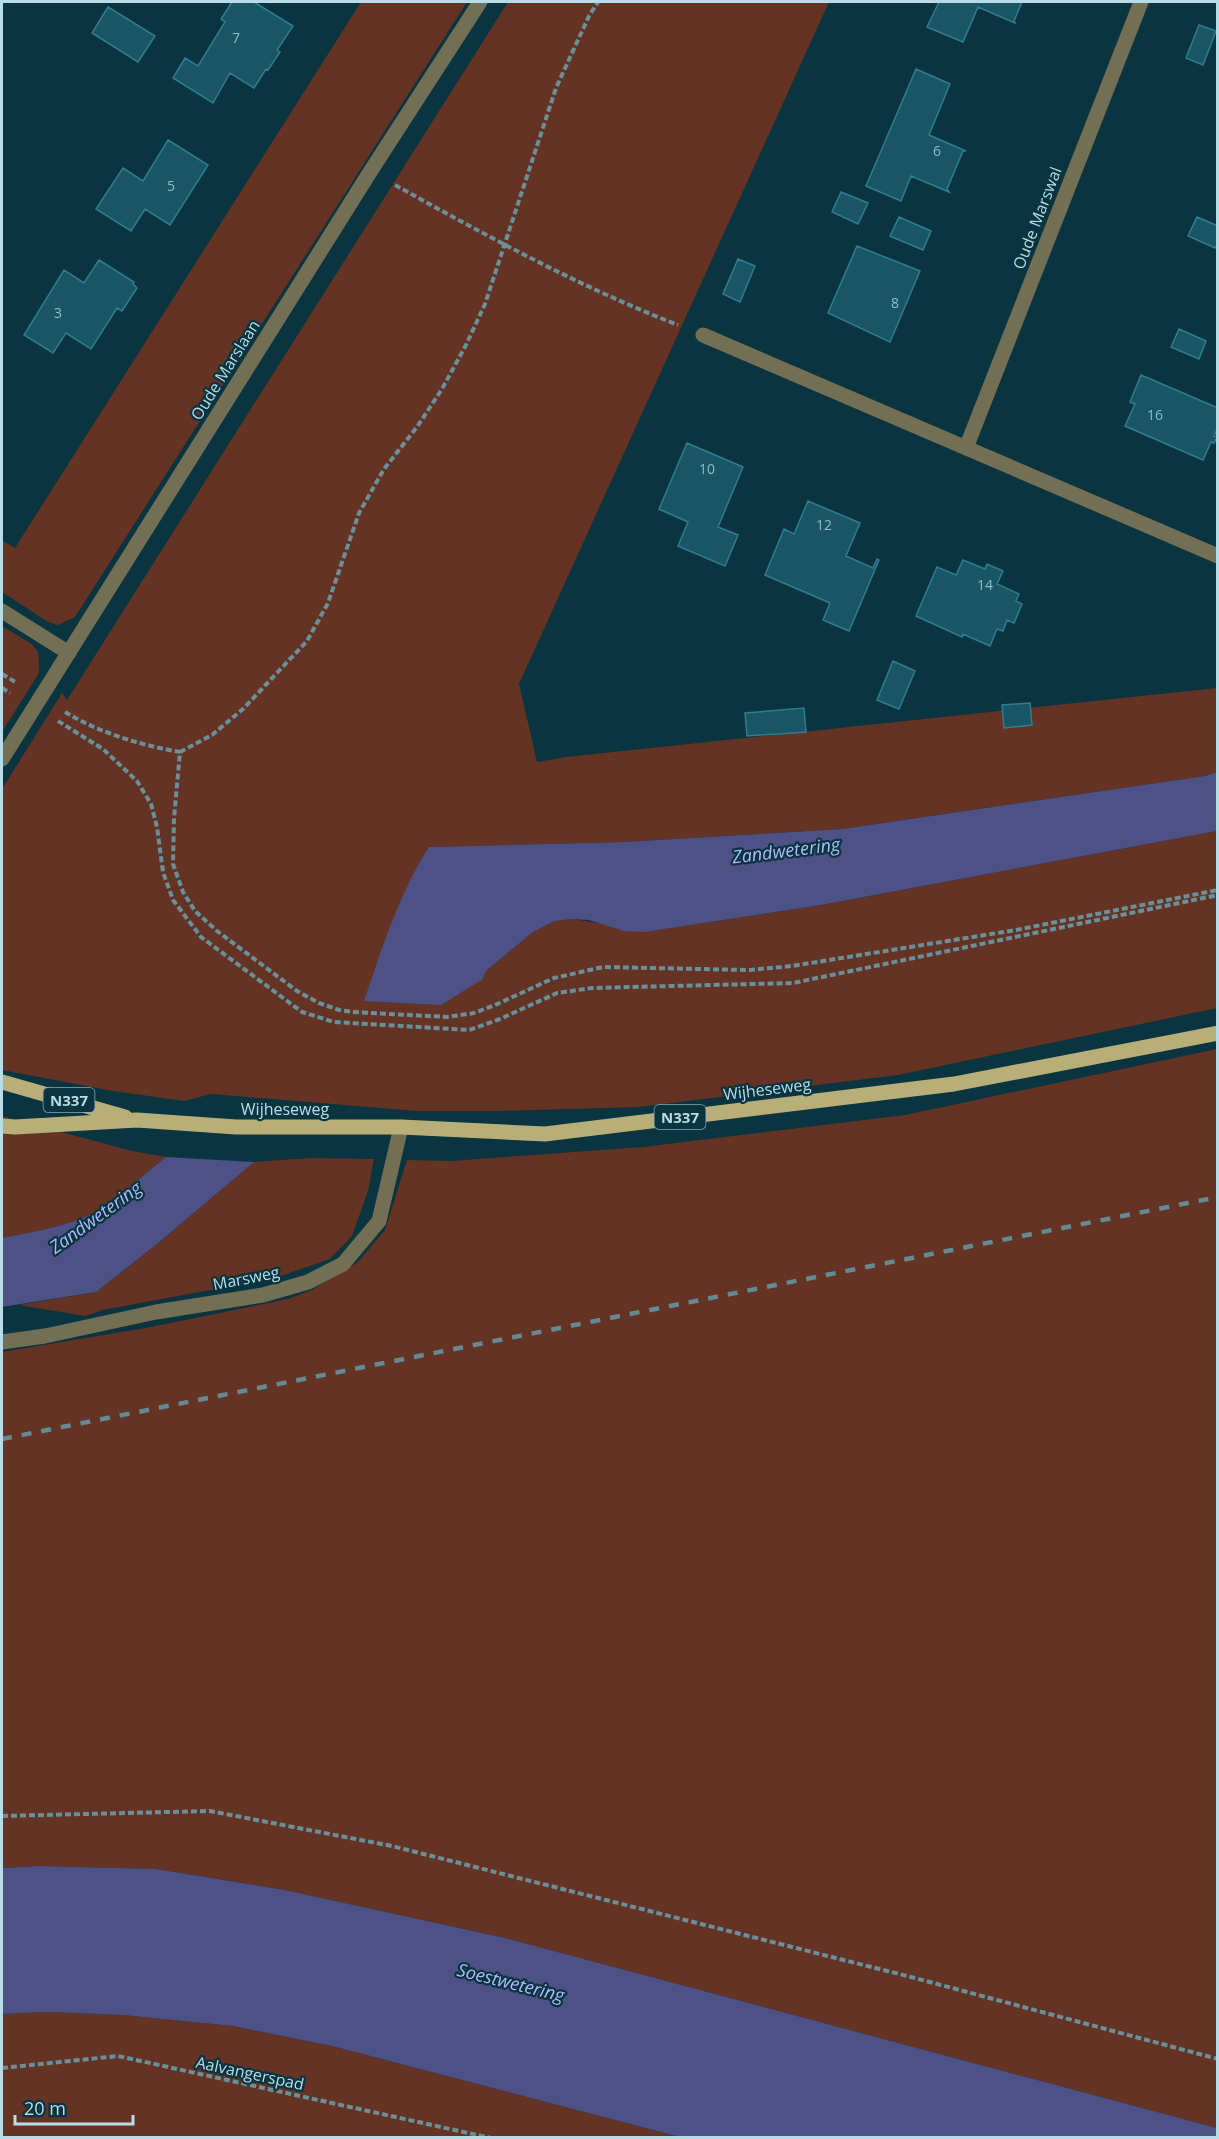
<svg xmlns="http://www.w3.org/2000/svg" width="1219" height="2139" font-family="'Open Sans',sans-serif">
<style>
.green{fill:#643323}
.water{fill:#4d5186}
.building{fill:#195564;stroke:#307d92;stroke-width:1.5}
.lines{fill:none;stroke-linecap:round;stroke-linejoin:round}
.path{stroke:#69909b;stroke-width:4;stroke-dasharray:6 3;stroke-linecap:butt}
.minor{stroke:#736f55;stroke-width:15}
.major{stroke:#b8ae78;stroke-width:15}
.rail{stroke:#638a95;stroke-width:4.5;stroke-dasharray:10 10;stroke-linecap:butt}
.labels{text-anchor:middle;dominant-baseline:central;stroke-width:4.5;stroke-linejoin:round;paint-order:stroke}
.number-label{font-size:14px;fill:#91bbc7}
.shield{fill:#0a343f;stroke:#84aab5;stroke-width:1.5}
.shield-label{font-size:15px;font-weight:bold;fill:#b9dde8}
.street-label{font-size:16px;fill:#b9dde8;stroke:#0a343f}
.water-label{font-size:18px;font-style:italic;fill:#b3bafc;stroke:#0a343f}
</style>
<rect width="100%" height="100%" fill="#0a343f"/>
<!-- green -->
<path class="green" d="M 361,2 L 467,2 L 75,617 L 58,625 L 48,622 L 2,592 L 2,540 L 15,548 Z
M 508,2 L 829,2 L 519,684 L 537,762 L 566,757 L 1217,688 L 1217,772 L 1205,776 L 842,829 L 623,842 L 429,847 L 396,916 L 365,1001 L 483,979 L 486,971 L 533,932 L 555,921 L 572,919 L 605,924 L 684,926 L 821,905 L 1217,831 L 1217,1008 L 898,1075 L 639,1107 L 498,1111 L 417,1111 L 211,1094 L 184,1101 L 113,1091 L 2,1070 L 2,789 L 62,693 L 67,700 Z
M 2,626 L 32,644 L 38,652 L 39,660 L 39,673 L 2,732 Z
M 1217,1049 L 1217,2128 L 505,1938 L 285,1890 L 156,1869 L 39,1866 L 2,1868 L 2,1352 L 151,1327 L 288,1299 L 312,1290 L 358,1262 L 385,1230 L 407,1160 L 451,1161 L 643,1147 L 905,1115 Z
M 2,1116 L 132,1151 L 166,1157 C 145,1173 125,1192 104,1207 C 74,1226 35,1231 2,1238 Z
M 311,1158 L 374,1159 L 368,1191 L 352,1236 L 330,1259 L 275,1278 L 103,1310 L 85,1316 L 19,1305 L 96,1292 L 157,1244 L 254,1162 Z
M 47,2012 L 123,2015 L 233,2026 L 332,2046 L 680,2137 L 2,2138 L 2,2014 Z"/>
<!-- water -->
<path class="water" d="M 1217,772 L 1217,831 L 821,905 L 684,926 L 644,932 L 624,931 L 589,920 L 572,919 L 555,921 L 533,932 L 486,971 L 483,979 L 441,1005 L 364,1001 C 382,949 399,893 429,847 L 623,842 L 842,829 L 1205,776 Z
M 166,1157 L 254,1162 L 157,1244 L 96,1292 L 2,1307 L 2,1238 C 35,1231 74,1226 104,1207 C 125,1192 145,1173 166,1157 Z
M 39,1866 L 156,1869 L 285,1890 L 505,1938 L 1217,2128 L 1217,2137 L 680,2137 L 332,2046 L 233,2026 L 123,2015 L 47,2012 L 2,2014 L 2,1868 Z"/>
<!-- building -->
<path class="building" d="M 232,2 L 254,2 L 293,26 L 277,50 L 280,52 L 268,70 L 266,69 L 254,88 L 230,73 L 213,103 L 173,78 L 185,58 L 198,66 L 225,22 L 221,19 Z
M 939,2 L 1022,2 L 1014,21 L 1015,23 L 978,7 L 963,42 L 927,27 Z
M 108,7 L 155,36 L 138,62 L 92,33 Z
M 1199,25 L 1216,31 L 1203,65 L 1186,58 Z
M 916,69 L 950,84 L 929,135 L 966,151 L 963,151 L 947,189 L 949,192 L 911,176 L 901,201 L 866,186 Z
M 168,140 L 208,165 L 170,225 L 145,209 L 131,231 L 96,209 L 123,168 L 143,181 Z
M 841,192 L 868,203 L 858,224 L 832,212 Z
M 899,217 L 931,231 L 923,250 L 890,236 Z
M 1197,217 L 1218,226 L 1218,243 L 1215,248 L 1188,236 Z
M 857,246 L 920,271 L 890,342 L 828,313 Z
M 738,259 L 755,266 L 740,302 L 723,294 Z
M 99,260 L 134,282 L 133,284 L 137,288 L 122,311 L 117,308 L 91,349 L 66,333 L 53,353 L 24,335 L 64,270 L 84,283 Z
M 1179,329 L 1206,341 L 1199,359 L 1171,347 Z
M 1141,375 L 1218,408 L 1218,427 L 1214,436 L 1217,437 L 1214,443 L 1211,442 L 1203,460 L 1125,426 L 1135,404 L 1130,402 Z
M 687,443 L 743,467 L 718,527 L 738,535 L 725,566 L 678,546 L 688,522 L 659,509 Z
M 808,501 L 860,523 L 846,556 L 873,568 L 877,559 L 879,560 L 849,631 L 823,620 L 830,603 L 765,575 L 784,529 L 794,534 Z
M 963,560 L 985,569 L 987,564 L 1003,571 L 997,584 L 1019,594 L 1016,601 L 1022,604 L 1014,623 L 1007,620 L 1003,631 L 997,629 L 990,646 L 963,634 L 962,637 L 916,616 L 937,567 L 956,575 Z
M 893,661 L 915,671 L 899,709 L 877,700 Z
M 1030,703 L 1032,725 L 1004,728 L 1002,705 Z
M 804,708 L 806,732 L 747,736 L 745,713 Z"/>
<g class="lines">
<!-- path -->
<path class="path" d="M 395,185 C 487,236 580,287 678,325
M 2,674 L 17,683
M 2,688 L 10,693
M 65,712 C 100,733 140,745 180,752 L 174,818 L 173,864 L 183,892 L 195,911 L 217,931 L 297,991 L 319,1003 L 339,1010 L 353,1012 L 447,1017 L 474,1013 L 495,1005 L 554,978 L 603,967 L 749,970 L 792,966 L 1016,930 L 1218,890
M 58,721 L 103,749 L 137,781 L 151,804 L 157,827 L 163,872 L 173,900 L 201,937 L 302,1012 L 334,1022 L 469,1030 L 500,1019 L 557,993 L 592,988 L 793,983 L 1218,895
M 180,752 L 212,735 L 243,709 L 307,641 L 328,603 L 359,513 L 384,469 L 417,427 L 442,389 L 466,345 L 485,304 L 556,88 L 589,16 L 598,2
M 2,1816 L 210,1811 L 392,1846 L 911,1977 L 1218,2059
M 2,2068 L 118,2056 L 491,2138"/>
<!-- minor -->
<path class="minor" d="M 703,335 L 1218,556
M 966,448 L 1141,2
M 2,611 L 69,653
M 2,759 L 370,172 L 480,2
M 2,1342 L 45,1336 L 156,1312 L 263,1295 L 308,1282 L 343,1264 L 379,1221 L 401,1127"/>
<!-- major -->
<path class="major" d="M 2,1082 L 125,1117
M 2,1126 L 15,1127 L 137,1120 L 236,1127 L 401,1127 L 545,1134 L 954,1084 L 1218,1033"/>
<!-- rail -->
<path class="rail" d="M 2,1439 L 1218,1197"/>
</g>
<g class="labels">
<!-- number labels -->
<g class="number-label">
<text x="236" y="37">7</text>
<text x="937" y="150">6</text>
<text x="171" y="185">5</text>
<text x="895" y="302">8</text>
<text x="58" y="312">3</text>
<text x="1155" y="414">16</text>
<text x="707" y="468">10</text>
<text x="824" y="524">12</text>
<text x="985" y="584">14</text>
</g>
<!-- shield labels -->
<g class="shield">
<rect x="43.5" y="1088" width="51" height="24" rx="4.5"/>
<rect x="654.5" y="1105" width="51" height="24" rx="4.5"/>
</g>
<g class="shield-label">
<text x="69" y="1100">N337</text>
<text x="680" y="1117">N337</text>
</g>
<!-- street labels -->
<g class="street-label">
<text transform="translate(1037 218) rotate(-69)">Oude Marswal</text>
<text transform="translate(225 370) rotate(-58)">Oude Marslaan</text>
<text transform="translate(767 1089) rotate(-7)">Wijheseweg</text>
<text x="285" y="1109">Wijheseweg</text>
<text transform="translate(246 1278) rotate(-11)">Marsweg</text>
<text transform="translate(250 2073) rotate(12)">Aalvangerspad</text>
</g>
<!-- water labels -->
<g class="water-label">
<text transform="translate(786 850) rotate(-7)">Zandwetering</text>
<text transform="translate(95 1217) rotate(-36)">Zandwetering</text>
<text transform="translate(511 1982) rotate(14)">Soestwetering</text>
</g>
</g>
<!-- border -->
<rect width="1219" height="2139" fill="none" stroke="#b9dde8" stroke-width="6"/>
<!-- scale -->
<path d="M15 2115v9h118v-9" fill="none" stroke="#b9dde8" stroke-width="3"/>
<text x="24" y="2115" font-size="18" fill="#b9dde8" stroke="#0a343f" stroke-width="4.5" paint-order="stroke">20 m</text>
</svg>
